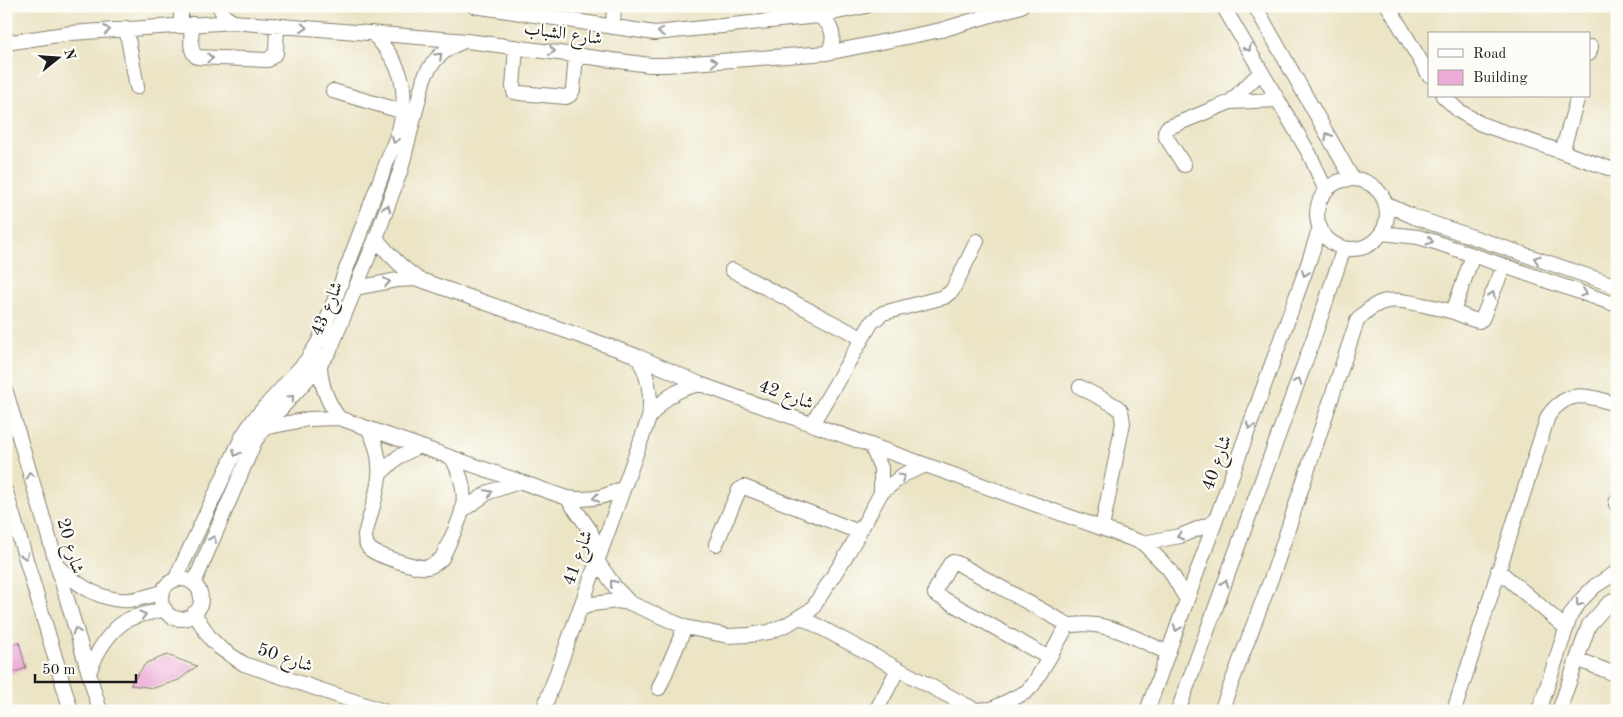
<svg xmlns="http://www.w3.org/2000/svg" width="1623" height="717" font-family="'Old Standard TT',Amiri,serif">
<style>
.building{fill:#edacd7}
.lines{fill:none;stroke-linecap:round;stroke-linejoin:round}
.minor-casing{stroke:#848070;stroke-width:16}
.minor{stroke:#fff;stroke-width:14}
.oneway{stroke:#999}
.labels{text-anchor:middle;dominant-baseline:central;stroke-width:4.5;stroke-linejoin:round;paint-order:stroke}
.street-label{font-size:18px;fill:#1c1c1c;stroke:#fdfcf7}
</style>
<rect width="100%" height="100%" fill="#fdfcf7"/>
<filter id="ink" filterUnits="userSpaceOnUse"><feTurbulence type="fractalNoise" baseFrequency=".02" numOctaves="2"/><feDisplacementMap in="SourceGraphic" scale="10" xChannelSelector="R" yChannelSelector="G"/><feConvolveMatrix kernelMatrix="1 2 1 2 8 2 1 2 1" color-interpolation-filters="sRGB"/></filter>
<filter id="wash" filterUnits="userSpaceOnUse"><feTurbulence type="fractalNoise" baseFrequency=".0096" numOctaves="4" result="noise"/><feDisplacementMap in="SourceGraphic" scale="20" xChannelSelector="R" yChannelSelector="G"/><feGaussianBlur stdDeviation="1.12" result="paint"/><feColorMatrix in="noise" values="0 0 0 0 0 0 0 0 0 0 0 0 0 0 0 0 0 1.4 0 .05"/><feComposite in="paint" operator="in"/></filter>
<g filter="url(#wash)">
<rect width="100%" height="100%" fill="#ebe4c5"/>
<g id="blocks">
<!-- building -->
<path class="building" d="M 19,642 L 26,668 L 6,675 L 6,647 Z
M 167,655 L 197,666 L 179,680 L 154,688 L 130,685 L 146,663 Z"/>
</g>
</g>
<g filter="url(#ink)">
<use href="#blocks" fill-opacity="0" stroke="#848070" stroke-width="1"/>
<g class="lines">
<!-- minor casing -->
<g class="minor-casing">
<path id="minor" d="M 219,6 L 224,16 L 233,22
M 474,6 L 655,33 L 818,16 L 866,6
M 1223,6 L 1310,155 L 1326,191
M 1255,6 L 1352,178
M 1388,6 L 1429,75
M 818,16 C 833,24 837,39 827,53
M 181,24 L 181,6
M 192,24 C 192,34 188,51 197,57 L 268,60 L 276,53 L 277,25
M 613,27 L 614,6
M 126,28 L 137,87
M 6,43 L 71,33 L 233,22 L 467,41 L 650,65 L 666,65 L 827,53 L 941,30 L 1021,6
M 516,47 L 513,87 L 514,92 L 519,93 L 566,97 L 570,95 L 573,90 L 576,55
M 1589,54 L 1591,47
M 333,91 L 404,112
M 1443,96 L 1459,111 L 1481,124 L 1617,171
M 1230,102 L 1261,72
M 1562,152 L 1578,96
M 1184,165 L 1166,137 L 1165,132 L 1167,128 L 1230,102 L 1278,100
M1317 214a35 35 0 1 1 70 0a35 35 0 1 1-70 0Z
M 1386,204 L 1414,217 L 1617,286
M 1382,233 L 1418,237 L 1435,242 L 1617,305
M 376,238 C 388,254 401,267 418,279 L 637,356 L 700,384 L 1143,543 L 1169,569 L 1187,600
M 732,270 L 862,338
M 356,288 L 397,280 L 418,279
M 1453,312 L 1473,255
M 320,366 C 321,386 327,402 339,418
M 1080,387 L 1116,406 L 1121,411 L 1123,423 L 1102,528
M 6,392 L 100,711
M 649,418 C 663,398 677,389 700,384
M 812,424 L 872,322 L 883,313 L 944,297 L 952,291 L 977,241
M 264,428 L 308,419 L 339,418 L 567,498 C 587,501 605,498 623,488
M 368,428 C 390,469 375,494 365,535 C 365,540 366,546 371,550 C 379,556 418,569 428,567 C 434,565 438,562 442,558 C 460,518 475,500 452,458
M 871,445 L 881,468 L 881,493
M 381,473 L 398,457 L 419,446
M 6,492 L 71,711
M 567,498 L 590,530 L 599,554
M 1616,504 L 1617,500
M 463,510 L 489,492 L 519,482
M 1143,543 L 1180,536 L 1215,522
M 716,544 L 739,490 L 744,487 L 859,532
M 597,561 L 616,588 L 630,603
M 953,562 L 957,563 L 1065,623 L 1067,626 L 1049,658 L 935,594 L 935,591 L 950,564 Z
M 57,566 C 76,584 101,602 129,600 C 140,599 152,595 163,592
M 1498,570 L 1566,628
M161 599a20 20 0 1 1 40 0a20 20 0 1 1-40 0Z
M 175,580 L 243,435 L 254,419 L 306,361 L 319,341 L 399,130 C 410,88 402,64 372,33
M 194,583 L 255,441 C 277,408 309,383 330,350 L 376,238 L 401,169 L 424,78 C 433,59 445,48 465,41
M 580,609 L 592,604 L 617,601 L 630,603 L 685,627 L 728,636 L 749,635 L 769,632 L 788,624 L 812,609 L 849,551 L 881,493 L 903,475 L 926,465
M 194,613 L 210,638 L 220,648 L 244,664 L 383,711
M 801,617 L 975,710 L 992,709 L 1026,692 L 1033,685 L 1049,658
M 1067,626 C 1103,618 1135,638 1168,653
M 1577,659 L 1617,675
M 89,673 C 96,653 108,632 127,620 C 138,614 153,613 165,609
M 659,688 L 685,627
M 543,711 L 649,418 C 652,395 649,376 637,356
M 876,711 L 898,669
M 1147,711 L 1309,261 L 1320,227
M 1178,711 L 1313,340 L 1344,248
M 1221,711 L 1274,571 L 1357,321 C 1378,296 1394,298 1423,305 C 1433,307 1444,309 1454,312 C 1462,315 1471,320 1479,321 L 1482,319 L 1504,266
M 1454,711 L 1548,416 C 1568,388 1588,395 1617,405
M 1539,711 L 1571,614 L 1582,599 L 1595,586 L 1617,572
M 1559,711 L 1589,625 L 1607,605 L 1617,598"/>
</g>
<!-- minor -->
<use href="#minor" class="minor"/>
</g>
<!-- one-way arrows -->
<defs><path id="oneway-chevron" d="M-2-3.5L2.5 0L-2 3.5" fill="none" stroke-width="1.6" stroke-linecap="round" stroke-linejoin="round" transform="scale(1.25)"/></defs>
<g class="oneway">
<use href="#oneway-chevron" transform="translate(304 28) rotate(5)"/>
<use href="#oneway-chevron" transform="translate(107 30) rotate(-5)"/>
<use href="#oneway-chevron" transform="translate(661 32) rotate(176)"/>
<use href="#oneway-chevron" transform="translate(1248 48) rotate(60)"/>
<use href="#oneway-chevron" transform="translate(552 51) rotate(8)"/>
<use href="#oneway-chevron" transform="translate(439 56) rotate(-43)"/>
<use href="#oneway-chevron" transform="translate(210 58) rotate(2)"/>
<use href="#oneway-chevron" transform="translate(714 62) rotate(-4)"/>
<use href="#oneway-chevron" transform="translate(1328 136) rotate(-120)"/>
<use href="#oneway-chevron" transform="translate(395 140) rotate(110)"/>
<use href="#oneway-chevron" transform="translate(387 208) rotate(-70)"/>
<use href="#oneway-chevron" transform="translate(1430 241) rotate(17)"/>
<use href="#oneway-chevron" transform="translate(1537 259) rotate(-161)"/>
<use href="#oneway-chevron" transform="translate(1305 273) rotate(110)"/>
<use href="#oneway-chevron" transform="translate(387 282) rotate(-9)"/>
<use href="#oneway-chevron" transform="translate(1584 293) rotate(19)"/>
<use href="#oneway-chevron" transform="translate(1492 295) rotate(-67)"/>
<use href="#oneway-chevron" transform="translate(1298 381) rotate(-70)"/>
<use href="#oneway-chevron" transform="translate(291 398) rotate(-47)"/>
<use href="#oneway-chevron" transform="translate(1250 426) rotate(110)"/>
<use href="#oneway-chevron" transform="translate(236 453) rotate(115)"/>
<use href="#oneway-chevron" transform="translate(30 475) rotate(-106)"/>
<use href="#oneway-chevron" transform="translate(902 477) rotate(-31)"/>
<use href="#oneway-chevron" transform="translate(489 493) rotate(-27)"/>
<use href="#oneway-chevron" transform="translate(596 498) rotate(170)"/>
<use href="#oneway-chevron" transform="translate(1180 536) rotate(164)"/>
<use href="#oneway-chevron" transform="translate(213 539) rotate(-67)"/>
<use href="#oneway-chevron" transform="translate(25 556) rotate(73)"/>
<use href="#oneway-chevron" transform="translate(613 583) rotate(-128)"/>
<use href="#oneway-chevron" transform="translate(1225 583) rotate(-70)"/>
<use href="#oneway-chevron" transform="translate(1579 603) rotate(128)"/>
<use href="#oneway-chevron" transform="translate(143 615) rotate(-16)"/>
<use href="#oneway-chevron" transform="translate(1177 628) rotate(111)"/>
<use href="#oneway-chevron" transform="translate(76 631) rotate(-107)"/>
</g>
</g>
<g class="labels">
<!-- street labels -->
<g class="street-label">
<text transform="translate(563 34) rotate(8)">شارع الشباب</text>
<text transform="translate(327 309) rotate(-67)">شارع 43</text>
<text transform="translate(786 395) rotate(20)">شارع 42</text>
<text transform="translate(1217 463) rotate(-70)">شارع 40</text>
<text transform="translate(70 546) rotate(74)">شارع 20</text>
<text transform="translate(578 558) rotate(-70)">شارع 41</text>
<text transform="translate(285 658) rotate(19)">شارع 50</text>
</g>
</g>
<!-- margin -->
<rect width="1623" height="717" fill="none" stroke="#fdfcf7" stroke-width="25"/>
<!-- legend -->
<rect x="1428" y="32" width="162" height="65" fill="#fdfcf7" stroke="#a3a29f"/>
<rect x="1438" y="49" width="25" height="8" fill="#ffffff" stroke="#a3a29f"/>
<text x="1473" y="58" font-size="15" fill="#1c1c1c">Road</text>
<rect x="1438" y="70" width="25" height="15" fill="#edacd7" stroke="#a3a29f"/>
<text x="1473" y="82" font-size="15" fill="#1c1c1c">Building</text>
<!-- north arrow -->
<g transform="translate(58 58) rotate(73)" stroke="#fdfcf7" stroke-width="4" paint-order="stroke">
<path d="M0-4L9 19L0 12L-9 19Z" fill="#1c1c1c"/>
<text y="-8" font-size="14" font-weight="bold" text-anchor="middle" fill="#1c1c1c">N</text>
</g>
<!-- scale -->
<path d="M35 674v8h101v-8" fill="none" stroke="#1c1c1c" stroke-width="2.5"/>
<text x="42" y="674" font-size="15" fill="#1c1c1c" stroke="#fdfcf7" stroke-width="4" paint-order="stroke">50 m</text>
</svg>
